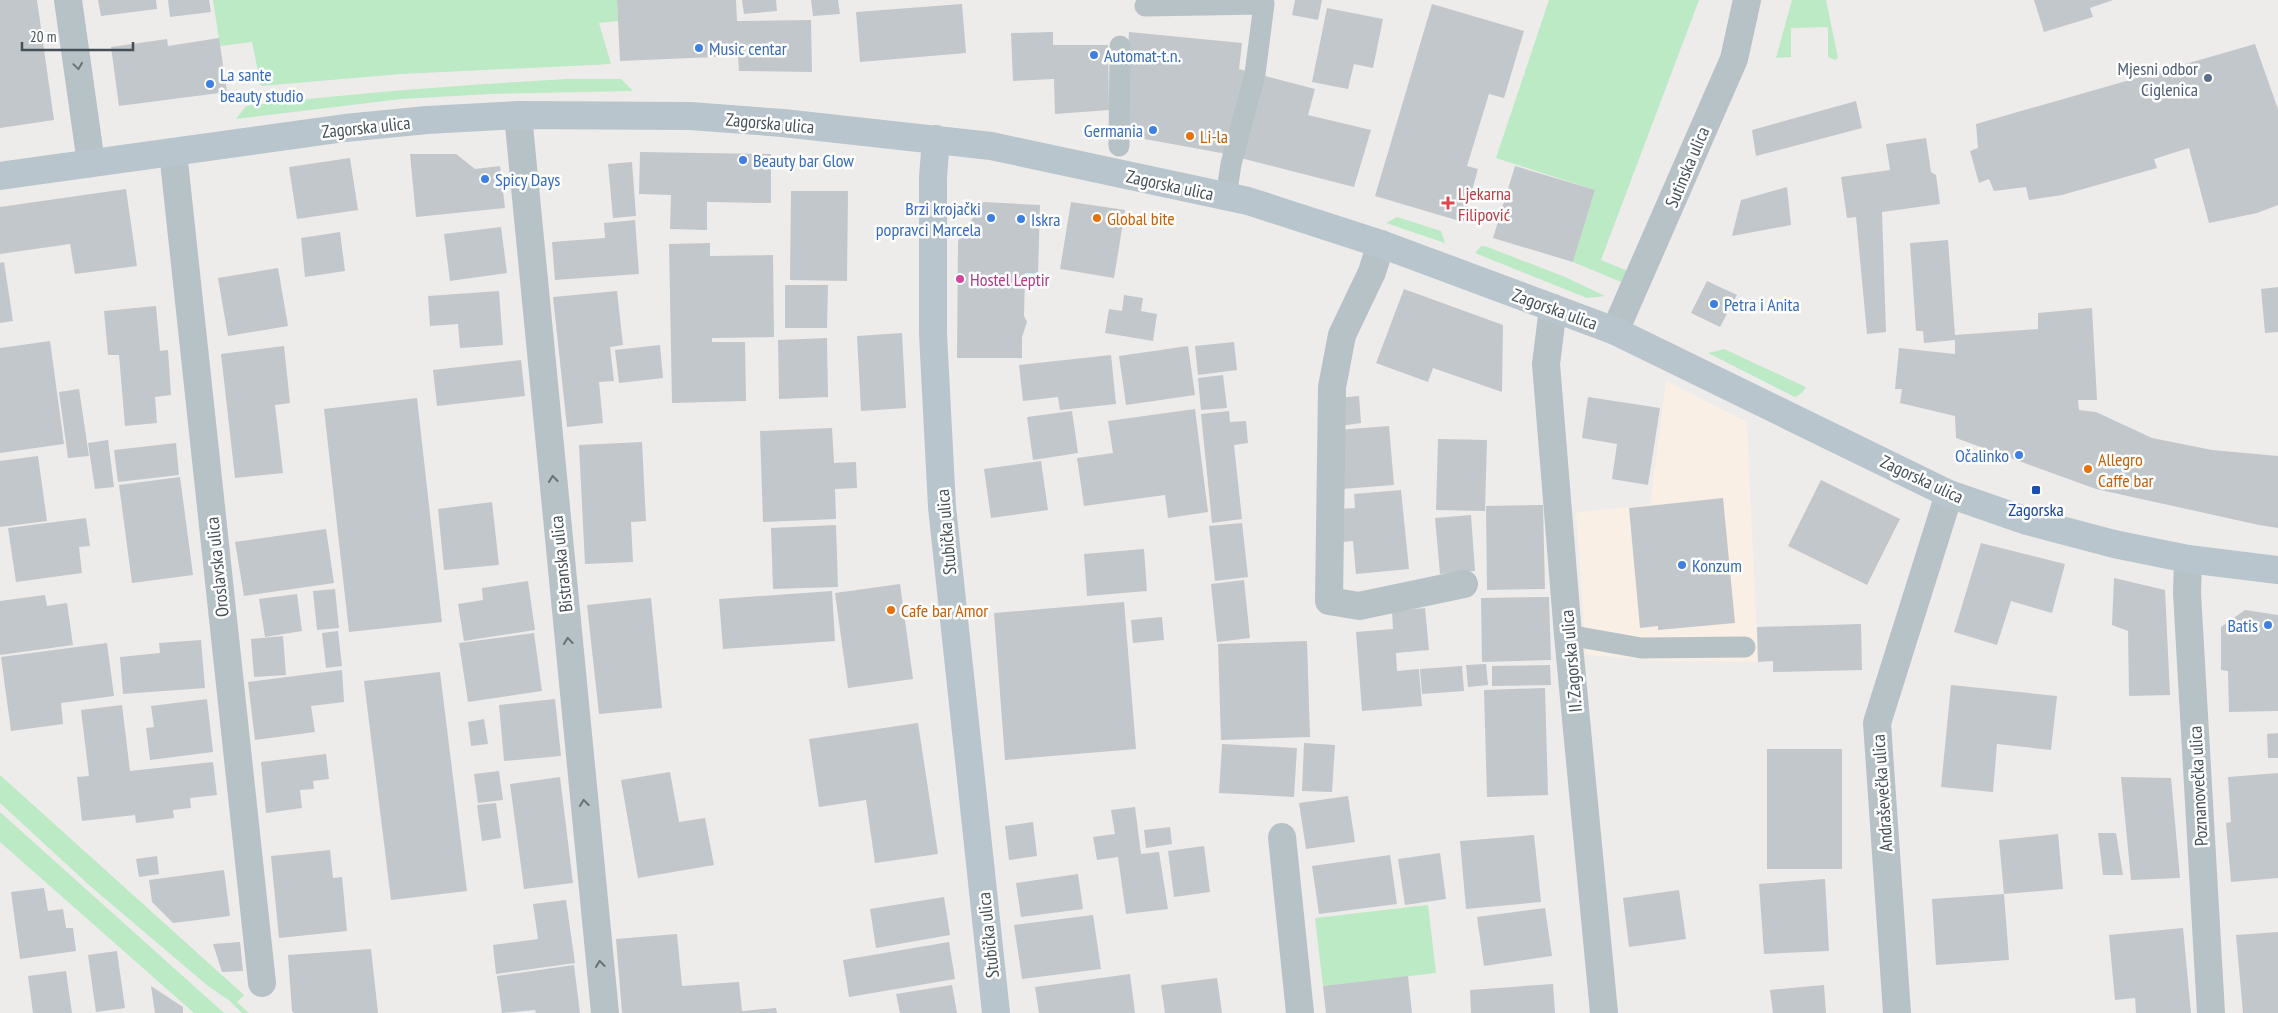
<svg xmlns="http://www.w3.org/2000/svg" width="2278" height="1013" font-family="'PT Sans Narrow',sans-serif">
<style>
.commercial{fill:#f9efe4}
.green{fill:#bbeac5}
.building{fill:#c2c7cb}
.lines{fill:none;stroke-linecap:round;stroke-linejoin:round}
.lane{stroke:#b7c2c7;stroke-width:21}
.street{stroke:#b7c2c7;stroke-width:28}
.secondary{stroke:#b8c5cc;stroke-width:28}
.oneway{stroke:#677379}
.shop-dot{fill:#3f7fe0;stroke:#fff;stroke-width:2}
.service-dot{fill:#5c6f8a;stroke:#fff;stroke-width:2}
.food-dot{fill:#e8710a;stroke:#fff;stroke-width:2}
.health-dot{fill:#e0444e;stroke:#fff;stroke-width:2}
.hotel-dot{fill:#d1479c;stroke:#fff;stroke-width:2}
.transit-dot{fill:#1a4fb4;stroke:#fff;stroke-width:2}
.labels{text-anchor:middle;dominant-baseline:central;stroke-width:5;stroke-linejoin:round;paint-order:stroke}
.shop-label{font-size:18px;fill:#366cbe;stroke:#fff;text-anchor:start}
.service-label{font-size:18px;fill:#4e5e75;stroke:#fff;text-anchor:end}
.street-label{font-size:18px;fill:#455157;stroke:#fff}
.food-label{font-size:18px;fill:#c56008;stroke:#fff;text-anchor:start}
.health-label{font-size:18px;fill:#be3a42;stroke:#fff;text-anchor:start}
.hotel-label{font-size:18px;fill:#b23c85;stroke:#fff;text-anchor:start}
.transit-label{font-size:18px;fill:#164399;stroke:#fff}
</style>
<rect width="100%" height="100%" fill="#eeebeb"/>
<!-- commercial -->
<path class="commercial" d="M 1666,381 L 1747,422 L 1758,662 L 1662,661 L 1586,655 L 1576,512 L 1650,505 Z"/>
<!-- green -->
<path class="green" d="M 213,0 L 617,0 L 618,21 L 599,23 L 611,64 L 401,74 L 261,86 L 252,42 L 220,46 Z
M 1549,0 L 1699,0 L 1601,260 L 1628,271 L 1621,282 L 1573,262 L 1595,190 L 1496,158 Z
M 1792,0 L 1826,0 L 1838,58 L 1835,60 L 1828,57 L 1828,27 L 1791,28 L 1791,57 L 1776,58 Z
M 567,79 L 621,79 L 633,91 L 490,94 L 401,99 L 236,119 L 246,106 C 353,93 459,85 567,79 Z
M 1397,217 L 1441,231 L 1445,243 L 1386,223 Z
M 1481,246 L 1485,246 L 1565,277 L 1605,296 L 1587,298 L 1475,253 Z
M 1724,349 L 1806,387 L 1802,393 L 1795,397 L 1708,353 Z
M 0,775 L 244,995 L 237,1002 L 249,1013 L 242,1013 L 230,1001 L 208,986 L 89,885 L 0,803 Z
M 0,812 L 224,1013 L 194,1013 L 0,842 Z
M 1428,905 L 1436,973 L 1323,986 L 1315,918 Z"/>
<!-- building -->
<path class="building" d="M 0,0 L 37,0 L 54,120 L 0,128 Z
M 98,0 L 156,0 L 157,9 L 101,16 Z
M 168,0 L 209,0 L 211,12 L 170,17 Z
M 617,0 L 736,0 L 737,21 L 811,20 L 812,72 L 739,71 L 738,56 L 620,61 Z
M 742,0 L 776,0 L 777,11 L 744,14 Z
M 811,0 L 838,0 L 840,14 L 813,16 Z
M 1295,0 L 1322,0 L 1318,20 L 1292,15 Z
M 2034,0 L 2113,0 L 2090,8 L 2093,17 L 2044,32 Z
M 962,4 L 966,53 L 860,62 L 856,12 Z
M 1432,4 L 1524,31 L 1504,98 L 1489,94 L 1467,166 L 1478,169 L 1463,222 L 1375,196 Z
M 1327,8 L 1383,19 L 1373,68 L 1354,64 L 1348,89 L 1312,82 Z
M 1053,32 L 1053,45 L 1108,45 L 1109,110 L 1055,114 L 1054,79 L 1013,81 L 1011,33 Z
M 1129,32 L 1242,43 L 1239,69 L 1315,89 L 1308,115 L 1371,130 L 1354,187 L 1221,153 L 1123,135 Z
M 219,38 L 227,92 L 119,106 L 111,47 L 167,39 L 168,46 Z
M 2255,44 L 2278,109 L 2278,205 L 2257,213 L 2209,223 L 2189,148 L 2154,159 L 2157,168 L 2062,195 L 2029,200 L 2026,187 L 1994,191 L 1989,179 L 1979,183 L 1970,151 L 1978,148 L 1976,124 Z
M 1856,101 L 1862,128 L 1756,156 L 1752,130 Z
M 1926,138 L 1931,172 L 1936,175 L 1940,204 L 1882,212 L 1886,332 L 1867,334 L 1856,217 L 1847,218 L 1841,177 L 1890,170 L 1886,144 Z
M 640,152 L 771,154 L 771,203 L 707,202 L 707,230 L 670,229 L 671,195 L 639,194 Z
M 410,154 L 456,154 L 475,169 L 500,166 L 505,208 L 416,217 Z
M 350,158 L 358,210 L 297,219 L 289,167 Z
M 632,162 L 636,216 L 613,218 L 608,164 Z
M 1515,166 L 1595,190 L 1573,262 L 1493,238 Z
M 1787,187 L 1791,225 L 1732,236 L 1741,200 Z
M 126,189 L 137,266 L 75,274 L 70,244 L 0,254 L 0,207 Z
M 791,191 L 848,191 L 847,281 L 790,280 Z
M 983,202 L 1040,205 L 1038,274 L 1025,273 L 1024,316 L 1027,322 L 1022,337 L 1022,358 L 957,358 L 958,241 Z
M 1071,202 L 1125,210 L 1114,278 L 1060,269 Z
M 635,220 L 639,274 L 555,280 L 552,242 L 605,238 L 604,223 Z
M 501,227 L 507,273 L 450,281 L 444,234 Z
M 340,232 L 345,271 L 305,277 L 301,238 Z
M 1948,240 L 1955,335 L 2038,329 L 2038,313 L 2092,308 L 2097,400 L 2078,400 L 2079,410 L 2096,412 L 2152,438 L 2212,450 L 2278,456 L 2278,528 L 2259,525 L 2096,489 L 1956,438 L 1955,416 L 1900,403 L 1902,389 L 1895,389 L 1899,348 L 1955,354 L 1955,340 L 1924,343 L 1923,331 L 1916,331 L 1910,243 Z
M 710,243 L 710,256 L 773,255 L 774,337 L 712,338 L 712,342 L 745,342 L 746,401 L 672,403 L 669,244 Z
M 4,262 L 13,321 L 0,323 L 0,263 Z
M 278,268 L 288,326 L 228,336 L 218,278 Z
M 1707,281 L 1737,295 L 1720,327 L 1691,313 Z
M 785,285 L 828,285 L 827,328 L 785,328 Z
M 2278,287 L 2278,332 L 2265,333 L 2261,289 Z
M 1404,289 L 1503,325 L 1502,392 L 1433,368 L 1428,382 L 1376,363 Z
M 499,291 L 503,345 L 460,348 L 458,324 L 430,326 L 428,296 Z
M 617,291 L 623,345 L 610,347 L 614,381 L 599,382 L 603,423 L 567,427 L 553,297 Z
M 1124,295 L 1143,298 L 1141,311 L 1157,314 L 1153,341 L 1105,333 L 1109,309 L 1122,311 Z
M 156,306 L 160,351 L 168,350 L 171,395 L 155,397 L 157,423 L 125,426 L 119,355 L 108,355 L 104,311 Z
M 902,333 L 906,408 L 861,411 L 857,336 Z
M 827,338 L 828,397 L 779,399 L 778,340 Z
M 50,341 L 64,444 L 0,453 L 0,348 Z
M 1234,342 L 1237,370 L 1198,375 L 1195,346 Z
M 660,345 L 663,378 L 619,383 L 615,350 Z
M 284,346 L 290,403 L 275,405 L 283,473 L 235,478 L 221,354 Z
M 1188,346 L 1195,395 L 1126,405 L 1119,356 Z
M 1111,355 L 1116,404 L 1060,410 L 1058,397 L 1023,401 L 1019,365 Z
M 521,360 L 525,396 L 437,406 L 433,370 Z
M 1223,375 L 1227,408 L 1201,410 L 1198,378 Z
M 79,389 L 89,456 L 68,458 L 59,392 Z
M 1359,396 L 1361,423 L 1340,426 L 1337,398 Z
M 1588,397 L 1660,408 L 1648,485 L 1612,479 L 1617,444 L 1582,438 Z
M 417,398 L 442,622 L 349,632 L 324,409 Z
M 1195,409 L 1208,512 L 1168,518 L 1165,495 L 1084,506 L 1077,458 L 1113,453 L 1108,421 Z
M 1072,411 L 1078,453 L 1033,460 L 1027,417 Z
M 1229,411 L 1230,422 L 1246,421 L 1248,443 L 1234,445 L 1242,519 L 1212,523 L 1201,414 Z
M 1389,426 L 1394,485 L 1342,489 L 1337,430 Z
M 832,428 L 834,463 L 856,462 L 857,488 L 835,489 L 836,519 L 763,522 L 760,431 Z
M 1438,439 L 1487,440 L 1485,511 L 1436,510 Z
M 108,440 L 114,487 L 95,489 L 88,443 Z
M 642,442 L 646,521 L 631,522 L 633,562 L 585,564 L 579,445 Z
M 176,443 L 179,475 L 118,482 L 114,450 Z
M 38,456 L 47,521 L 0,527 L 0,461 Z
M 1041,461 L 1048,510 L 991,518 L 984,469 Z
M 180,477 L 193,575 L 132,583 L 119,485 Z
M 1821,480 L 1900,519 L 1867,585 L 1788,546 Z
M 1401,490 L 1409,569 L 1356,574 L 1353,541 L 1343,542 L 1341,509 L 1355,508 L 1354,494 Z
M 1723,498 L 1735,623 L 1658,630 L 1658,626 L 1640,628 L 1629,508 Z
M 492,502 L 499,565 L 444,570 L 438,509 Z
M 1543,505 L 1545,589 L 1487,590 L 1486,506 Z
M 1471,515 L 1475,571 L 1440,574 L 1435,518 Z
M 86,518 L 90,546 L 79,547 L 82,573 L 16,582 L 8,528 Z
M 1242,523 L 1248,577 L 1215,581 L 1209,526 Z
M 836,525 L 838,587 L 773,589 L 771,528 Z
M 326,529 L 334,583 L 244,596 L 235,542 Z
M 1981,543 L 2065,564 L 2052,613 L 2011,601 L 1997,645 L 1954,632 Z
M 1144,549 L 1147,591 L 1087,596 L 1084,554 Z
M 2114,578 L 2165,590 L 2170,695 L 2129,696 L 2128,631 L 2112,625 Z
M 1244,580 L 1250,638 L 1217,642 L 1211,584 Z
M 528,581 L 535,630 L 464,641 L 458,604 L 483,600 L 482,588 Z
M 900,584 L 913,679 L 848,688 L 835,593 Z
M 335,589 L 339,628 L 317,630 L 313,591 Z
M 832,591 L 835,641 L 723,649 L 719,599 Z
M 297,594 L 302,631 L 265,637 L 259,599 Z
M 45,595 L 47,606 L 67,603 L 73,645 L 0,655 L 0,601 Z
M 1549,597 L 1551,660 L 1482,662 L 1481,598 Z
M 651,598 L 662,708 L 599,714 L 587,605 Z
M 1124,602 L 1136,749 L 1005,760 L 994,613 Z
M 1425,608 L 1429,650 L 1396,653 L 1397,671 L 1419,669 L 1422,706 L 1362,711 L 1356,632 L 1393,629 L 1392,611 Z
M 2245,610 L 2278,615 L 2278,711 L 2229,712 L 2228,671 L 2221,670 L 2221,627 Z
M 1162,617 L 1164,640 L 1133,643 L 1131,620 Z
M 1861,624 L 1862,670 L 1773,672 L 1773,661 L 1758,662 L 1757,627 Z
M 338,631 L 342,666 L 326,668 L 322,633 Z
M 534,633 L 542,691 L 468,702 L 459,643 Z
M 283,636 L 286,675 L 254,677 L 251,639 Z
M 201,640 L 205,688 L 123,694 L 120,657 L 160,653 L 159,643 Z
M 1307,641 L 1310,737 L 1221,740 L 1218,644 Z
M 107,643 L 114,696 L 61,703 L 63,724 L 11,731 L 1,657 Z
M 1486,664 L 1488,685 L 1468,687 L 1466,665 Z
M 1550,665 L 1551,685 L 1492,686 L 1492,666 Z
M 1462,666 L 1464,691 L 1422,694 L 1420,669 Z
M 342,670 L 344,702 L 311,706 L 315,732 L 255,740 L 248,682 Z
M 440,672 L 467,891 L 391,900 L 364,681 Z
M 1951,685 L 2057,696 L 2051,750 L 1997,744 L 1993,792 L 1941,787 Z
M 1545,688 L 1548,795 L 1487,797 L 1484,690 Z
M 207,699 L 213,752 L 150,760 L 146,728 L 154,727 L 151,706 Z
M 555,699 L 561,756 L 504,761 L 499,705 Z
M 122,705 L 130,771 L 213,762 L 217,795 L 190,798 L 191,808 L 173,810 L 174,818 L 136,823 L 135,815 L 82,821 L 77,777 L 89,776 L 81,710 Z
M 484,719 L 488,744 L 471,746 L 468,722 Z
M 918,723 L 938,854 L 875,863 L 866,800 L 819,807 L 809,739 Z
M 2278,733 L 2278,758 L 2268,758 L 2267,734 Z
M 1304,743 L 1335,745 L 1332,792 L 1302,791 Z
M 1222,744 L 1297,748 L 1294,797 L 1219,793 Z
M 1767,749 L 1842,749 L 1842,869 L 1767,869 Z
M 326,754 L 329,779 L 313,781 L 314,789 L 300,790 L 302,808 L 266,813 L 261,762 Z
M 499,771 L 503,800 L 478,803 L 474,774 Z
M 670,772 L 679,822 L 705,818 L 714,865 L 638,878 L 621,780 Z
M 2278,773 L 2278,878 L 2231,882 L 2226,823 L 2231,822 L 2228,777 Z
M 560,777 L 573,883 L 524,889 L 510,784 Z
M 2121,777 L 2171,778 L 2180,878 L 2131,880 Z
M 1348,796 L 1355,842 L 1306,849 L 1299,803 Z
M 496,803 L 501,838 L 482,841 L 477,805 Z
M 1135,807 L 1141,854 L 1159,852 L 1168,909 L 1126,914 L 1118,857 L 1097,860 L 1093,837 L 1115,834 L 1111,810 Z
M 1033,822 L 1037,856 L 1009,860 L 1005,826 Z
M 1170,827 L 1172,844 L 1146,848 L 1144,830 Z
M 2098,833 L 2116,833 L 2123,875 L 2103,875 Z
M 2058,834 L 2063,889 L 2004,894 L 2009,960 L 1936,965 L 1932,899 L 2004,894 L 1999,840 Z
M 1534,835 L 1541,902 L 1466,909 L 1460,841 Z
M 1204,846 L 1210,892 L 1174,897 L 1168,851 Z
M 330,850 L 333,878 L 342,877 L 347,931 L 279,938 L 271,856 Z
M 1440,853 L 1446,899 L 1405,905 L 1398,859 Z
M 1390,855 L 1397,904 L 1319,914 L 1312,866 Z
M 157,856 L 159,874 L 139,877 L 136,859 Z
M 224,870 L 230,916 L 173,923 L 152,902 L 149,880 Z
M 1078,874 L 1083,909 L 1021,917 L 1016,883 Z
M 1825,879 L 1829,951 L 1764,954 L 1759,884 Z
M 44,888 L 48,911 L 63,909 L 66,928 L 73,928 L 76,951 L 20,959 L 11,892 Z
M 1679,890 L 1686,939 L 1629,947 L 1623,898 Z
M 944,897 L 950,935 L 876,948 L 870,909 Z
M 566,900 L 575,963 L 496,974 L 493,945 L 538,939 L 533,904 Z
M 1545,908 L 1552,956 L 1484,966 L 1477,917 Z
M 1093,915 L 1101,969 L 1022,979 L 1014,925 Z
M 2183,928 L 2191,1013 L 2136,1013 L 2135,998 L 2115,1000 L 2109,935 Z
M 2278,932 L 2278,1013 L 2243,1013 L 2236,935 Z
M 677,934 L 682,986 L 739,982 L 742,1011 L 776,1008 L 777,1013 L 622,1013 L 616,939 Z
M 240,942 L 243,971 L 222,972 L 213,944 Z
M 949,942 L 955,979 L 849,997 L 843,960 Z
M 371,949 L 378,1013 L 294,1013 L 292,1011 L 288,955 Z
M 117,951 L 125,1008 L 96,1012 L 88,955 Z
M 574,965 L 580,1013 L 536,1013 L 535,1010 L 502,1013 L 497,976 Z
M 66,971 L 72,1013 L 33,1013 L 28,976 Z
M 1130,974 L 1135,1013 L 1039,1013 L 1035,987 Z
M 1408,976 L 1412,1013 L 1326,1013 L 1323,986 Z
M 1217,978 L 1222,1013 L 1165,1013 L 1161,985 Z
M 1553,984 L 1555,1013 L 1471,1013 L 1470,990 Z
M 952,985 L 957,1013 L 900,1013 L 896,994 Z
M 1824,985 L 1826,1013 L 1773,1013 L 1770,990 Z
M 151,986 L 183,1007 L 183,1013 L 155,1013 Z"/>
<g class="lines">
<!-- lane -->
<path class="lane" d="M 1145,6 L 1264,4 L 1255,74 L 1231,164 L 1226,197
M 1119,146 L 1120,46
M 1568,635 L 1641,648 L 1745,647"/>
<!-- street -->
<path class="street" d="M 68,0 L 91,163
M 518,115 L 605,1013
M 173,152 L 262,983
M 1381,244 L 1372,272 L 1342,335 L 1332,387 L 1329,601 L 1359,606 L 1464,584
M 1553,308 L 1546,364 L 1568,635 L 1604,1013
M 1615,331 L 1734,59 L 1747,0
M 2188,559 L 2187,593 L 2211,1013
M 1282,837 L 1300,1013
M 1897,1013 L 1877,723 L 1949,494"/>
<!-- secondary -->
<path class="secondary" d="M 936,139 L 933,177 L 933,334 L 942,507 L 996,1013
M 0,176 L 345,128 L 427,120 L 518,115 L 690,116 L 783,123 L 991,146 L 1248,201 L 1381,244 L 1615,331 L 1949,494 L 2027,521 L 2114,544 L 2188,559 L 2278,570"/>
</g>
<!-- one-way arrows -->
<defs><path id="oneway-chevron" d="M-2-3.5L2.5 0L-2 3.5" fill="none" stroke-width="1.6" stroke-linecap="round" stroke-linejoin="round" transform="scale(1.25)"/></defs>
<g class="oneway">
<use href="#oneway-chevron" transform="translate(78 66) rotate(82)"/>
<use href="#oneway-chevron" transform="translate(553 479) rotate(-96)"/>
<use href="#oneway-chevron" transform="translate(568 641) rotate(-96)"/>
<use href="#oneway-chevron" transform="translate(584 803) rotate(-96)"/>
<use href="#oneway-chevron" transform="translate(600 964) rotate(-96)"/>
</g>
<!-- markers -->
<g class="shop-dot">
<circle cx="699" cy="48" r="5"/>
<circle cx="1094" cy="55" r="5"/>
<circle cx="210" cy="84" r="5"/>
<circle cx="1153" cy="130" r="5"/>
<circle cx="743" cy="160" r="5"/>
<circle cx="485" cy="179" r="5"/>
<circle cx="991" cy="218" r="5"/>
<circle cx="1021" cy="219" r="5"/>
<circle cx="1714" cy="304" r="5"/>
<circle cx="2019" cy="455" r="5"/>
<circle cx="1682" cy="565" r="5"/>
<circle cx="2268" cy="625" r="5"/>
</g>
<circle class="service-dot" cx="2208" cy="78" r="5"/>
<g class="food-dot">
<circle cx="1190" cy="136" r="5"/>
<circle cx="1097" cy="218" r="5"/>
<circle cx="2088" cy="469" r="5"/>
<circle cx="891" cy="610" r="5"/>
</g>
<path class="health-dot" d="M1445.5 195.5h5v5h5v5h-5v5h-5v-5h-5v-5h5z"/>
<circle class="hotel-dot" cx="960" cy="279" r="5"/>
<rect class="transit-dot" x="2031" y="485" width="10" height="10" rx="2.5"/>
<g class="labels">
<!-- shop labels -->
<g class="shop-label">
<text x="709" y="48">Music centar</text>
<text x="1104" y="55">Automat-t.n.</text>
<text x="220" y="74">La sante<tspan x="220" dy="21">beauty studio</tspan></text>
<text x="1143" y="130" text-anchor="end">Germania</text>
<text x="753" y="160">Beauty bar Glow</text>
<text x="495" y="179">Spicy Days</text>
<text x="981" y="208" text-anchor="end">Brzi krojački<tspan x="981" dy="21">popravci Marcela</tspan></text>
<text x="1031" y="219">Iskra</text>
<text x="1724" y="304">Petra i Anita</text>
<text x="2009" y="455" text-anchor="end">Očalinko</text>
<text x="1692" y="565">Konzum</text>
<text x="2258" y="625" text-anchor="end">Batis</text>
</g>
<!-- service labels -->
<g class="service-label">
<text x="2198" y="68">Mjesni odbor<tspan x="2198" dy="21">Ciglenica</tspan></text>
</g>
<!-- street labels -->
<g class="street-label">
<text transform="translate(770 123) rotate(5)">Zagorska ulica</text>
<text transform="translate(366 127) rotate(-6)">Zagorska ulica</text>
<text transform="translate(1687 167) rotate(-67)">Sutinska ulica</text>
<text transform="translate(1170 185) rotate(12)">Zagorska ulica</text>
<text transform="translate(1555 309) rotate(20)">Zagorska ulica</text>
<text transform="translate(1922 479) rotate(25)">Zagorska ulica</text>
<text transform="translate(946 532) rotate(-95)">Stubička ulica</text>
<text transform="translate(561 564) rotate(-96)">Bistranska ulica</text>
<text transform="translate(217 567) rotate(-96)">Oroslavska ulica</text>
<text transform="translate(1571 661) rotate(-95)">II. Zagorska ulica</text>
<text transform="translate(2198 786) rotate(-93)">Poznanovečka ulica</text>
<text transform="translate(1882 793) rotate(-94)">Andraševečka ulica</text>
<text transform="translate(988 935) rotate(-96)">Stubička ulica</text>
</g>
<!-- food labels -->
<g class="food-label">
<text x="1200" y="136">Li-la</text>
<text x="1107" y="218">Global bite</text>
<text x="2098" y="459">Allegro<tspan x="2098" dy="21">Caffe bar</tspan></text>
<text x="901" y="610">Cafe bar Amor</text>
</g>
<!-- health labels -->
<g class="health-label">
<text x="1458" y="193">Ljekarna<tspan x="1458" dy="21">Filipović</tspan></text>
</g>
<!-- hotel labels -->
<g class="hotel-label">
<text x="970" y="279">Hostel Leptir</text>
</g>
<!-- transit labels -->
<g class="transit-label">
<text x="2036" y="509">Zagorska</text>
</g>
</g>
<!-- scale -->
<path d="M22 42v8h111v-8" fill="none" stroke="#455157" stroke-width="2.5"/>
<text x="30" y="42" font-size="15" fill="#455157" stroke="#ffffff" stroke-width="4" paint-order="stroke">20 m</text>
</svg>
